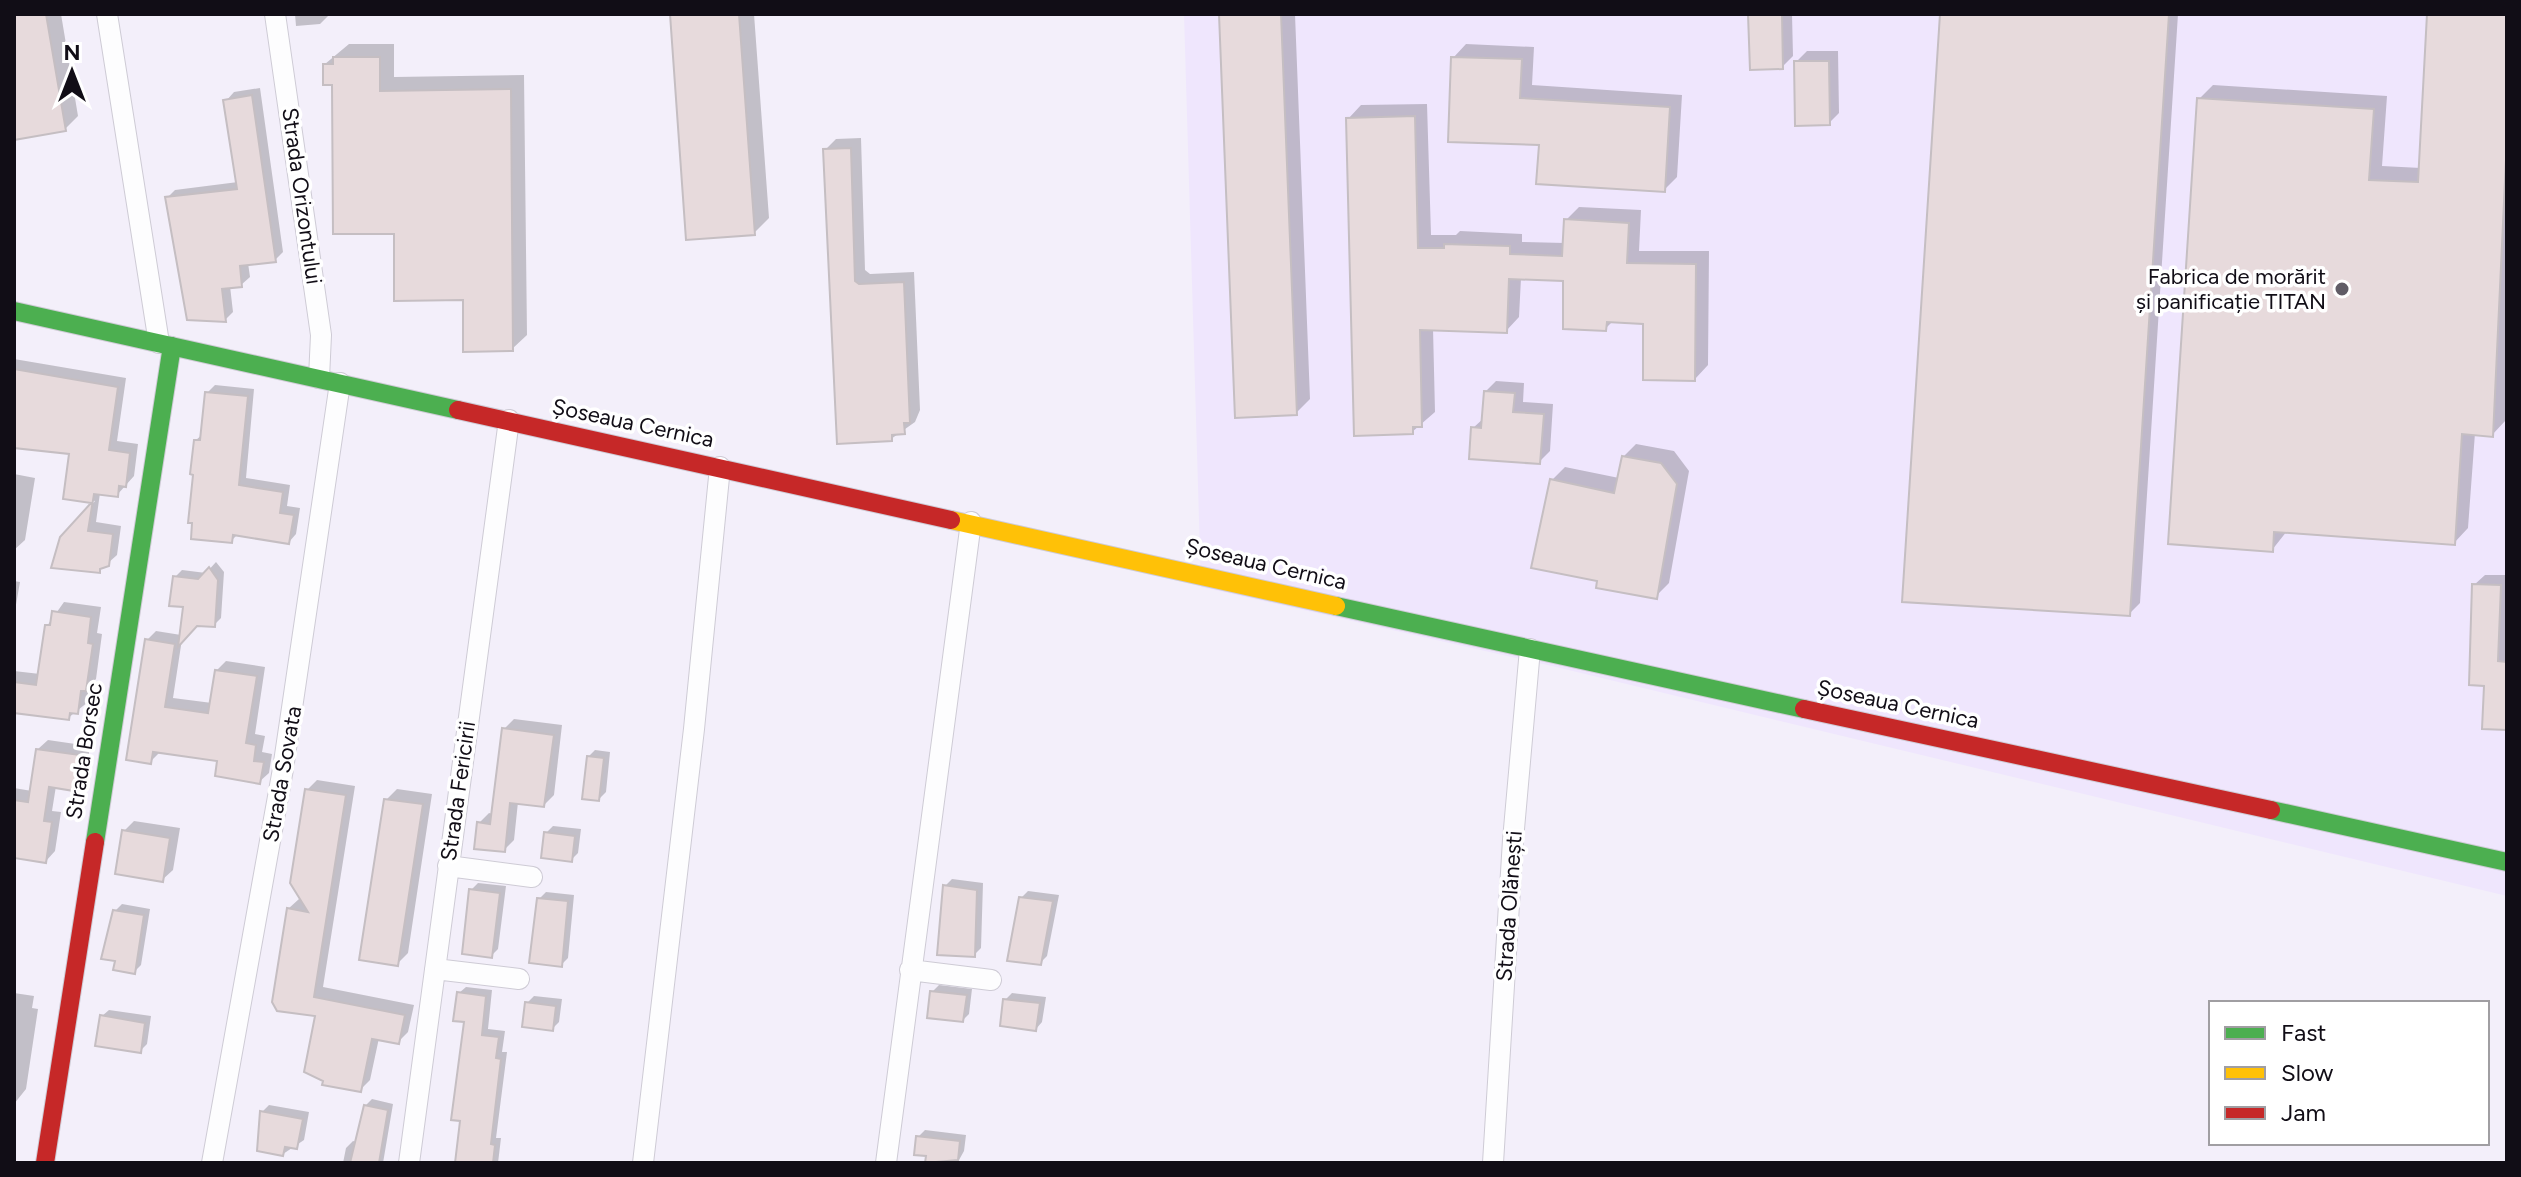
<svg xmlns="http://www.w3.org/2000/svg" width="2521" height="1177" font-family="Figtree,sans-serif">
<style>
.built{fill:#efe6fd}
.shadow{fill:#0003}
.building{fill:#e7dadc;stroke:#c5bec2;stroke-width:2}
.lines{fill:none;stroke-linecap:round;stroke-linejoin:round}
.street-casing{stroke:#cecbd5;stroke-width:22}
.fast-casing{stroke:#cecbd5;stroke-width:20}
.slow-casing{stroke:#cecbd5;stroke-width:20}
.jam-casing{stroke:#cecbd5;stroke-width:20}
.street{stroke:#fdfdfe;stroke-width:20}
.fast{stroke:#4caf50;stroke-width:18}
.slow{stroke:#ffc107;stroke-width:18}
.jam{stroke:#c62828;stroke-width:18}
.poi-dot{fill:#605c66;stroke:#fff;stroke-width:3}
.labels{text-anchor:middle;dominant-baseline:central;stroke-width:7;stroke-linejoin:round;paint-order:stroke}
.street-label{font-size:22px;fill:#110d16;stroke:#fff}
.poi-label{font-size:22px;fill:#110d16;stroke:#fff;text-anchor:end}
</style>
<rect width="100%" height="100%" fill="#f3effa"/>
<!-- built -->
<path class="built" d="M 1184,14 L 2507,14 L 2507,896 L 1552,666 L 1201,587 Z"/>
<!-- shadow -->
<path class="shadow" d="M 14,14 L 61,14 L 78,116 L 65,129 L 14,138 Z
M 295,14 L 330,14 L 320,24 L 296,26 Z
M 672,14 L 754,14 L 769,218 L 754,233 Z
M 1221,14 L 1295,14 L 1310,399 L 1296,413 Z
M 1750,14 L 1792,14 L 1793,56 L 1782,67 Z
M 1942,14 L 2178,14 L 2140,603 L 2129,614 Z
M 2429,14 L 2507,14 L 2506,420 L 2492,435 L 2475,433 L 2468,528 L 2454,543 L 2287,531 L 2272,550 L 2199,99 L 2213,85 L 2387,96 L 2382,166 L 2421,168 Z
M 349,44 L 394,44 L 394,77 L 524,75 L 527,335 L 512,349 L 396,232 L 325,64 Z
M 1466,44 L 1534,47 L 1532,85 L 1682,95 L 1677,177 L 1664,190 L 1541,143 L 1453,58 Z
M 1807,51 L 1838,51 L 1839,113 L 1829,123 L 1796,62 Z
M 260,88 L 283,252 L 275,260 L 248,263 L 250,277 L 241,285 L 230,286 L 233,312 L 225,320 L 167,198 L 175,190 L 238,182 L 226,101 L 234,92 Z
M 1427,104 L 1431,235 L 1456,235 L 1460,231 L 1522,234 L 1522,242 L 1565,243 L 1566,220 L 1579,207 L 1641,210 L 1639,251 L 1709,251 L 1708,365 L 1695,379 L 1645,323 L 1613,321 L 1605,329 L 1565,279 L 1521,278 L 1519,317 L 1506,331 L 1433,328 L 1435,412 L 1412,432 L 1348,119 L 1361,105 Z
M 861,138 L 865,270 L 870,274 L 914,272 L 920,410 L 915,422 L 891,439 L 839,441 L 825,150 L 836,139 Z
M 14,359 L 126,378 L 117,441 L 138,444 L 134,476 L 117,495 L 100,493 L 96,522 L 121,526 L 117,555 L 99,571 L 62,538 L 95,501 L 65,497 L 72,453 L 14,446 Z
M 1496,381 L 1524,383 L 1523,402 L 1553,404 L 1550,451 L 1539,462 L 1473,428 L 1484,418 L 1486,391 Z
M 215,385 L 254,389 L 246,478 L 290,485 L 287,506 L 300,508 L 296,534 L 289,542 L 238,534 L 231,541 L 196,440 L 203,434 L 207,393 Z
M 1636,444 L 1674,451 L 1689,471 L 1669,583 L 1656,596 L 1600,580 L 1552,480 L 1565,467 L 1619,478 L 1623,457 Z
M 14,474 L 35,478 L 25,540 L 14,550 Z
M 216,562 L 224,572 L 221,618 L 214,625 L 197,624 L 182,639 L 173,698 L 212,703 L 217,670 L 226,661 L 265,667 L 255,734 L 265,736 L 262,752 L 272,754 L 269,773 L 259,782 L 219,760 L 161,751 L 151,761 L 147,640 L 156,631 L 181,635 L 186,606 L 175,577 L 182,570 L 206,573 Z
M 2485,575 L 2507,575 L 2507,727 L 2486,684 L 2474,585 Z
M 14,581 L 20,582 L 14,616 Z
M 64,602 L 101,607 L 97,633 L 102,634 L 96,679 L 90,685 L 88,702 L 68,718 L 14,711 L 14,671 L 40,674 L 47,626 Z
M 514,719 L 562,725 L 554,795 L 544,805 L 518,802 L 514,840 L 504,850 L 479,823 L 489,813 L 493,814 L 504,729 Z
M 48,740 L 89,746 L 89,780 L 79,790 L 56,786 L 52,811 L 61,812 L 55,851 L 46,861 L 14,857 L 14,788 L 32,791 L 38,749 Z
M 595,750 L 610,752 L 606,792 L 599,799 L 588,757 Z
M 317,780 L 355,786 L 323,987 L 414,1005 L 408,1032 L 398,1042 L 379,1038 L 370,1080 L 360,1090 L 314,1077 L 318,1015 L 288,909 L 299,899 L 303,900 L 307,790 Z
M 397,789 L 432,794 L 408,953 L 397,964 L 386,800 Z
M 134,821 L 180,828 L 173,870 L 162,880 L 124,831 Z
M 553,826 L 581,829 L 578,853 L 571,860 L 546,833 Z
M 952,879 L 983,883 L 981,948 L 974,955 L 945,886 Z
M 478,883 L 506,886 L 498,949 L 491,956 L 471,890 Z
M 1028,891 L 1059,895 L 1047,956 L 1040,963 L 1021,898 Z
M 546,892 L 574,895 L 568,958 L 561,965 L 539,899 Z
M 122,904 L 150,909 L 141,965 L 134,972 L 115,911 Z
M 939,985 L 972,989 L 969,1014 L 963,1020 L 932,992 Z
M 466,987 L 492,990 L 488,1029 L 505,1031 L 502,1052 L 507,1052 L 496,1138 L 501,1138 L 498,1163 L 457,1163 L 466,1021 L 459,993 Z
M 14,993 L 34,996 L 32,1008 L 38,1009 L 26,1089 L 14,1104 Z
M 1012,993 L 1046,997 L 1042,1022 L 1036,1029 L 1005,1000 Z
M 534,996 L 562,999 L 559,1022 L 552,1029 L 527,1003 Z
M 109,1010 L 151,1016 L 147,1044 L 140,1051 L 102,1016 Z
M 372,1099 L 393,1104 L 383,1163 L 343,1163 L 346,1148 L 353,1141 L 357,1142 L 365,1106 Z
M 269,1105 L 309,1112 L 304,1140 L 283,1154 L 262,1112 Z
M 925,1130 L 966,1135 L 964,1151 L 959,1160 L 927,1163 L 928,1154 L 918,1137 Z"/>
<!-- building -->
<path class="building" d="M 14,14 L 46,14 L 66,131 L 14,140 Z
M 670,14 L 739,14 L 755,235 L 686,240 Z
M 1219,14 L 1281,14 L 1297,415 L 1235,418 Z
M 1748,14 L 1782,14 L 1783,69 L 1750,70 Z
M 1940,14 L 2169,14 L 2130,616 L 1902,602 Z
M 2427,14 L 2507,14 L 2507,138 L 2493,437 L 2462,434 L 2455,545 L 2274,532 L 2273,552 L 2168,544 L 2197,98 L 2374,109 L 2369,180 L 2418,182 Z
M 333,57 L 380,57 L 380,91 L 511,89 L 513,351 L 463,352 L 463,300 L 394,301 L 394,234 L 333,234 L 332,85 L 323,85 L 323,64 L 333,64 Z
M 1451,57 L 1522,59 L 1520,98 L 1670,107 L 1665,192 L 1536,184 L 1539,145 L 1448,142 Z
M 1794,61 L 1829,61 L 1830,125 L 1795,126 Z
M 252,95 L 276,262 L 240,266 L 242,287 L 222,289 L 226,322 L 187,320 L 165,197 L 237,189 L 223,100 Z
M 1415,116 L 1418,248 L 1444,248 L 1444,244 L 1510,246 L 1510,254 L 1562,256 L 1564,219 L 1629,223 L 1627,263 L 1696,264 L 1695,381 L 1643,380 L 1643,324 L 1607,322 L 1606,331 L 1563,329 L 1563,281 L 1509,279 L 1507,333 L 1420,330 L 1422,427 L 1413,427 L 1413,434 L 1354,436 L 1346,118 Z
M 851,148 L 855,281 L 859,284 L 904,282 L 910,423 L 904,423 L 905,434 L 892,435 L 892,441 L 837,444 L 823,149 Z
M 14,369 L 118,387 L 109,450 L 130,453 L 126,487 L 119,486 L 118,497 L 94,494 L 88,531 L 113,534 L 109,566 L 100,569 L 100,573 L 51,568 L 60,537 L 91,503 L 63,499 L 69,454 L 14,448 Z
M 1484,391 L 1515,393 L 1513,412 L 1544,414 L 1540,464 L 1469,459 L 1471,427 L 1481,428 Z
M 205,392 L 248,396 L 239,485 L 283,492 L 280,513 L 294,515 L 289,544 L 233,535 L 232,543 L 191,539 L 192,523 L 188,523 L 193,475 L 190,474 L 194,440 L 200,440 Z
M 1622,456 L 1661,463 L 1677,484 L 1657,599 L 1596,588 L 1597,581 L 1531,568 L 1550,479 L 1614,493 Z
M 209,567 L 218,580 L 215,627 L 197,626 L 178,647 L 183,607 L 169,606 L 173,576 L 198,579 Z
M 2472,584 L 2501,585 L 2498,661 L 2507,662 L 2507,730 L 2482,729 L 2484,686 L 2469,685 Z
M 52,611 L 91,617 L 88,643 L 93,644 L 86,691 L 81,691 L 78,714 L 70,713 L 69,720 L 14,713 L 14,682 L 36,685 L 45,625 L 50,625 Z
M 145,639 L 175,644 L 165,707 L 208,713 L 215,670 L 257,676 L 246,743 L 256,745 L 254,761 L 264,762 L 260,784 L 215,776 L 217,761 L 153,752 L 151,764 L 126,760 Z
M 502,728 L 554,735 L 544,807 L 510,803 L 505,852 L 474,849 L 477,822 L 490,824 Z
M 36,749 L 80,755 L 78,771 L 83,772 L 80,792 L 49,787 L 44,821 L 52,822 L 46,863 L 14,858 L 14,800 L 28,802 Z
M 587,756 L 604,758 L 599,801 L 582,799 Z
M 305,789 L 346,795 L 314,997 L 405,1015 L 399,1044 L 372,1039 L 361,1092 L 322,1085 L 323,1081 L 304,1072 L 315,1016 L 277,1011 L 272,1002 L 287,908 L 308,912 L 290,883 Z
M 384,799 L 423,804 L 398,966 L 359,960 Z
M 122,830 L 170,838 L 163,882 L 115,874 Z
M 544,832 L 575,836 L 572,862 L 541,858 Z
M 943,885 L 977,890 L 975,957 L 937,955 Z
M 469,889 L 500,893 L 492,958 L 462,954 Z
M 1019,897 L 1053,901 L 1041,965 L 1007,961 Z
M 537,898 L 568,901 L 562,967 L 529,963 Z
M 113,910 L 144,915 L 135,974 L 113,970 L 115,961 L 101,959 Z
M 930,991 L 967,995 L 963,1022 L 927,1018 Z
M 457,992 L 486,996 L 482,1035 L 499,1037 L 496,1058 L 501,1059 L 491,1144 L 495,1145 L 493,1163 L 455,1163 L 460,1121 L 451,1120 L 464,1022 L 453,1021 Z
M 1003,999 L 1040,1003 L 1036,1031 L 1000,1026 Z
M 525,1002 L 556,1006 L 553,1031 L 522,1027 Z
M 100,1015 L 145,1023 L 141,1053 L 95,1046 Z
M 364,1105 L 388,1110 L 379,1163 L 350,1163 Z
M 260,1111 L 303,1119 L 297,1149 L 285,1147 L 283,1156 L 257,1151 Z
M 916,1136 L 960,1141 L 958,1160 L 925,1163 L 926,1156 L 914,1155 Z"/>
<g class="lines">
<!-- street casing -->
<g class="street-casing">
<path id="street" d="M 107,14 L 159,343
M 275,14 L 321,335 L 319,378
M 448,866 L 532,877
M 435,969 L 519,979
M 910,970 L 991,980
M 212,1163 L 283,769 L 340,383
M 409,1163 L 509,420
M 643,1163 L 694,729 L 720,467
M 886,1163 L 971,522
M 1493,1163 L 1513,840 L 1530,649"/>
</g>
<!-- fast casing -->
<g class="fast-casing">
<path id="fast" d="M 14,311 L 458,410
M 1336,606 L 1804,709
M 2271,810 L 2507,862
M 95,842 L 172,346"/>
</g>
<!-- slow casing -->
<g class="slow-casing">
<path id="slow" d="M 951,520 L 1336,606"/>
</g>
<!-- jam casing -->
<g class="jam-casing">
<path id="jam" d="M 458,410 L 951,520
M 1804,709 L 2271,810
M 45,1163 L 95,842"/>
</g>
<!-- street -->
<use href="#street" class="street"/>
<!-- fast -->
<use href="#fast" class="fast"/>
<!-- slow -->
<use href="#slow" class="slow"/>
<!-- jam -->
<use href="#jam" class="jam"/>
</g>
<!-- markers -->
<circle class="poi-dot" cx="2342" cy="289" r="8"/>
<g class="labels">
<!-- street labels -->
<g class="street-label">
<text transform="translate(302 196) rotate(82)">Strada Orizontului</text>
<text transform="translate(633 423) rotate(12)">Șoseaua Cernica</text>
<text transform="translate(1266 564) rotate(13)">Șoseaua Cernica</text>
<text transform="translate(1898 704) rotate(12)">Șoseaua Cernica</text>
<text transform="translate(84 751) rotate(-81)">Strada Borsec</text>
<text transform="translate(282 774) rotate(-80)">Strada Sovata</text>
<text transform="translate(458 791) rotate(-82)">Strada Fericirii</text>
<text transform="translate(1509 906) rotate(-86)">Strada Olănești</text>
</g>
<!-- poi labels -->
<g class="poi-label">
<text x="2326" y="276">Fabrica de morărit<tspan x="2326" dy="25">și panificație TITAN</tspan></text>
</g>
</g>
<!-- border -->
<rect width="2521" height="1177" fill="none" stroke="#110d16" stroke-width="32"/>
<!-- legend -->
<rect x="2209" y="1001" width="280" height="144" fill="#ffffff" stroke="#a09ea2" stroke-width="2"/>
<rect x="2225" y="1027" width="40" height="12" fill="#4caf50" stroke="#a09ea2" stroke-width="2"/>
<text x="2281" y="1041" font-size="24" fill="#110d16">Fast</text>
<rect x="2225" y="1067" width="40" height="12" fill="#ffc107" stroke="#a09ea2" stroke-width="2"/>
<text x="2281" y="1081" font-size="24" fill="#110d16">Slow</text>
<rect x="2225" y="1107" width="40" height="12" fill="#c62828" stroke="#a09ea2" stroke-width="2"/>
<text x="2281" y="1121" font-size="24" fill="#110d16">Jam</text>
<!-- north arrow -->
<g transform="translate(72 72)" stroke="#ffffff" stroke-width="6" paint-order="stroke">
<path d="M0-6L14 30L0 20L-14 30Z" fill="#110d16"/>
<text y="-12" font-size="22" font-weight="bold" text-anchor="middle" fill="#110d16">N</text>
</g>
</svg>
